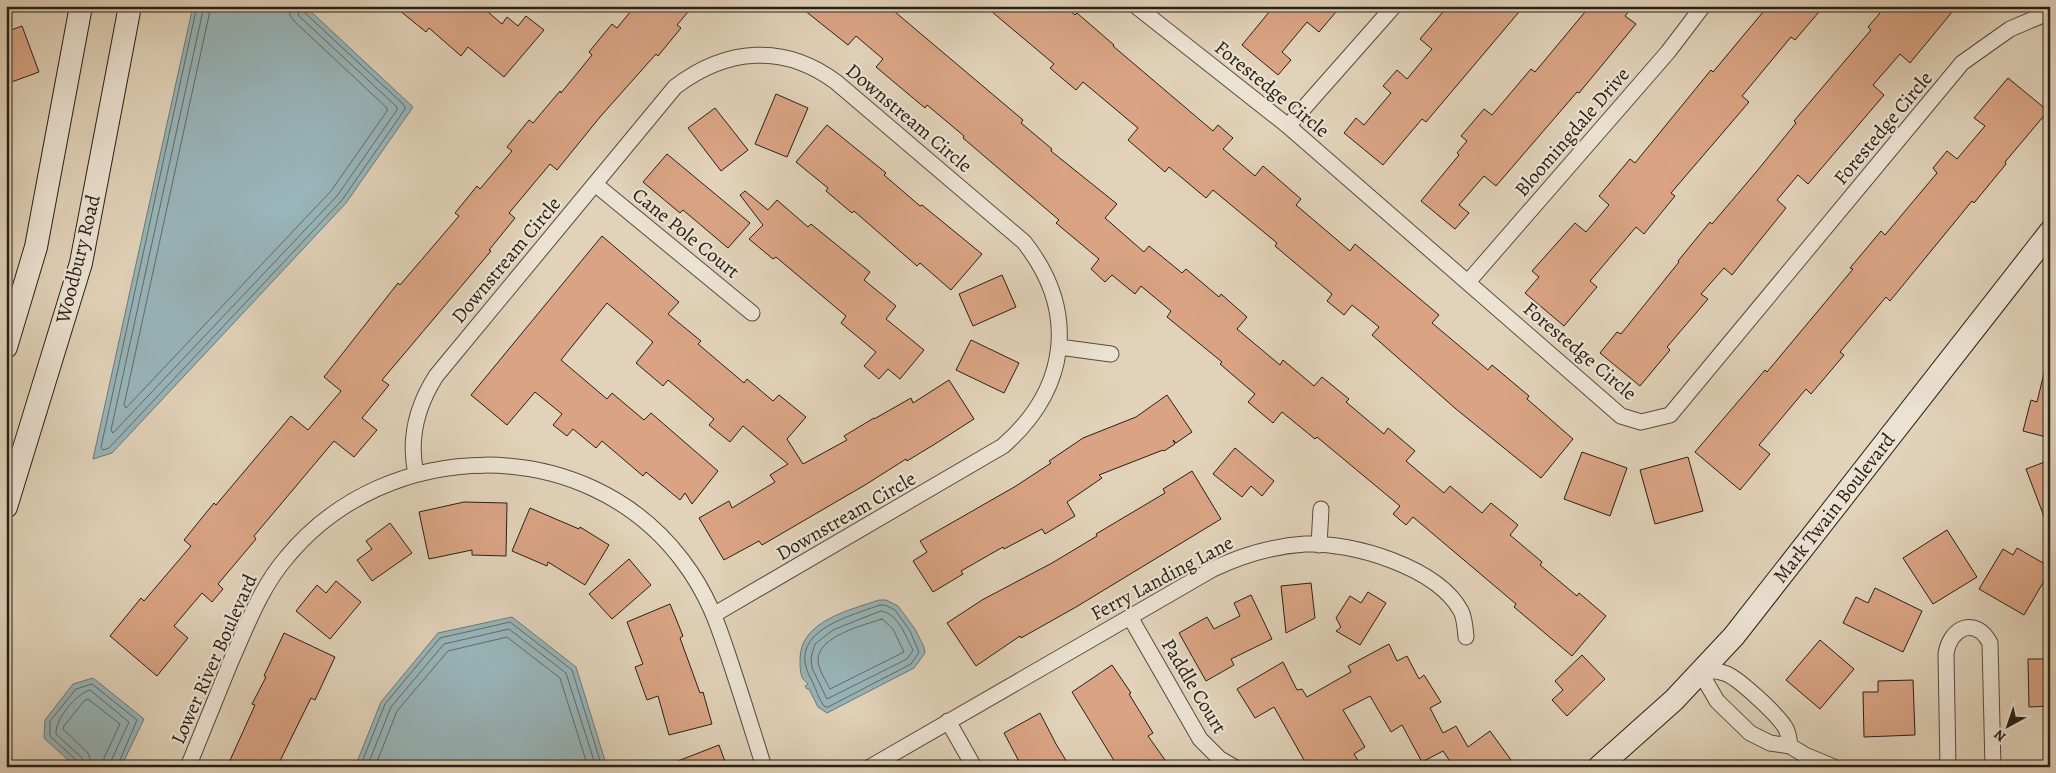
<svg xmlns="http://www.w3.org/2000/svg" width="2056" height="773" font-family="Alegreya,serif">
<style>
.water{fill:#98b5b9;stroke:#6b7978}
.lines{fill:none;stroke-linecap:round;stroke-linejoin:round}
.shore{stroke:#606a68;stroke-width:1}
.building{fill:#daa484;stroke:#282016}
.street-casing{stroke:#564c3f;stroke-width:17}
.secondary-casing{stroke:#282016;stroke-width:24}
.street{stroke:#ece2d2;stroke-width:15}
.secondary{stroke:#ece2d2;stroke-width:22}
.labels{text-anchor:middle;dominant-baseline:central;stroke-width:4.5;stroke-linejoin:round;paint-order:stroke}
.street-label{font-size:20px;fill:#282016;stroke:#ece2d2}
</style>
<rect width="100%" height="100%" fill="#e1d2b9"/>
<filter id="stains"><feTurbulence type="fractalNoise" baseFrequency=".004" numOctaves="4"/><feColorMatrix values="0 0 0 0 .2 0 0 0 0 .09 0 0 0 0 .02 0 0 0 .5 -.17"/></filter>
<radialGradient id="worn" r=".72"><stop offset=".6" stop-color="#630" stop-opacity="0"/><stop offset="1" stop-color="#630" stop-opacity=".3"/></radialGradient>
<!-- water -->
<path class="water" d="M 193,6 L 305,6 L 413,107 L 346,203 L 112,453 L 93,459 Z
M 879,600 L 886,600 L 898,606 L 915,629 L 924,647 L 925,653 L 914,668 L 827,713 L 818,707 L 809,689 L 807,689 L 805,686 L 808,684 C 807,682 804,681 803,679 C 800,674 800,665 800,659 C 800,621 850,610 879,600 Z
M 512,617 L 576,667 L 607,767 L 355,767 L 381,702 L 438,633 Z
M 93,678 L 144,719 L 121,767 L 76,767 L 44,738 L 45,720 L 73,684 Z"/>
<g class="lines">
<!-- shore -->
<path class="shore" d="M 197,6 L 101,447 L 103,450 L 109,448 L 342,200 L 405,109 L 405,106 L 304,12 L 302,6
M 204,6 L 111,430 L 113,433 L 337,196 L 397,110 L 397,107 L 299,16 L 296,6
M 211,6 L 124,405 L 126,408 L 331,191 L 387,111 L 387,108 L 294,21 L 290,15 L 288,6
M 880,605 L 885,605 L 895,610 L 910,631 L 919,652 L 911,664 L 828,707 L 825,707 C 818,699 816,688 811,679 C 785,632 847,617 880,605 Z
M 881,611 C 898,613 906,637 913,650 L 907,659 L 827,699 L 812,668 L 811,657 L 815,644 L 833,630 Z
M 882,619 L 893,629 L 904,652 L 830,689 C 826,681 818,669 818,660 C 818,636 864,625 882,619 Z
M 79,767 L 77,761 L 50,736 L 50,721 L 76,689 L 92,684 L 137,720 L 117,767
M 85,767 L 82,758 L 56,734 C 55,719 76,694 90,690 L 129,722 L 111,761 L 110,767
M 93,767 L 88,753 L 63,729 L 64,726 L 84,701 L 88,699 L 120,724 L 104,758 L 103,767
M 360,767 L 385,704 L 440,638 L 510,622 L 572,670 L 602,767
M 367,767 L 391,707 L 444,644 L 509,629 L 566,673 L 596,767
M 375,767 L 397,711 L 448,651 L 507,637 L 560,678 L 588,767"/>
</g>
<!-- building -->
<path class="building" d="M 394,6 L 481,6 L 502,24 L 507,17 L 518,26 L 526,16 L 544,30 L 504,77 L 468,47 L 461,56 L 429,28 L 426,32 Z
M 635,6 L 693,6 L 677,25 L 681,28 L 658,56 L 656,54 L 600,117 L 557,170 L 550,164 L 509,213 L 515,218 L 489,250 L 491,251 L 382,380 L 389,385 L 362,418 L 377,430 L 354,457 L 334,441 L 254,536 L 256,539 L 218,584 L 223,589 L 212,602 L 202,593 L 174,626 L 188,638 L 157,676 L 110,636 L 141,598 L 144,601 L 191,546 L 184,540 L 214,503 L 216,505 L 291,416 L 308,430 L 341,391 L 324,377 L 398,283 L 400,285 L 459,216 L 455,213 L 477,186 L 480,189 L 512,151 L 507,147 L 529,120 L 533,123 L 560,91 L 561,93 L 592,55 L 589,52 L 612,24 L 617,28 Z
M 799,6 L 888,6 L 1023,120 L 1021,123 L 1052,149 L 1051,151 L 1117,204 L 1105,218 L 1144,252 L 1149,246 L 1182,273 L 1186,269 L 1219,297 L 1221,294 L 1247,317 L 1237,329 L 1280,365 L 1283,360 L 1314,386 L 1322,377 L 1349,399 L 1346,402 L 1384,434 L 1388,428 L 1415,451 L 1406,461 L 1444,493 L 1450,486 L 1482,513 L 1491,503 L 1518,525 L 1510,535 L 1542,562 L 1540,565 L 1577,596 L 1579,593 L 1606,616 L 1572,656 L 1514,607 L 1516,604 L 1413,517 L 1406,525 L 1393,514 L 1400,506 L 1317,437 L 1315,439 L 1282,412 L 1273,423 L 1248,402 L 1255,394 L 1220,364 L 1222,362 L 1167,317 L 1171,311 L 1141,286 L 1135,294 L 1112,275 L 1105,282 L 1091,269 L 1099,259 L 1056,223 L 1059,220 L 963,138 L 964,136 L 927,105 L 925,108 L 876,67 L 883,59 L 856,36 L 848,45 Z
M 985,6 L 1065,6 L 1075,15 L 1077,13 L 1114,45 L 1113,46 L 1213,131 L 1218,125 L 1233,138 L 1223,149 L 1255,176 L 1263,166 L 1301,199 L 1296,205 L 1350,251 L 1355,244 L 1394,277 L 1439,315 L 1432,323 L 1488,370 L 1492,365 L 1529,396 L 1527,399 L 1573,439 L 1541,478 L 1456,409 L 1372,335 L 1379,327 L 1352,305 L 1344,315 L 1327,301 L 1332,294 L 1275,246 L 1277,243 L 1213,190 L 1206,198 L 1169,167 L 1165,172 L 1128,140 L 1138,128 L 1083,82 L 1076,90 L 1050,68 L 1054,64 Z
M 1274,6 L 1341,6 L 1319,32 L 1307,22 L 1282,52 L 1291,60 L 1278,75 L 1242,45 Z
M 1448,6 L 1524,6 L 1426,122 L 1422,119 L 1383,165 L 1344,133 L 1356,118 L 1364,125 L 1391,93 L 1383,86 L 1397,70 L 1407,79 L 1432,49 L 1420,39 Z
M 1590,6 L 1633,6 L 1625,16 L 1636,24 L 1579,93 L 1577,92 L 1496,186 L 1484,176 L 1459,205 L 1469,213 L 1455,229 L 1421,201 L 1459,155 L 1457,153 L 1467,141 L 1461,136 L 1484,109 L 1492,115 L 1531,69 L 1535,72 Z
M 1768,6 L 1824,6 L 1795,40 L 1791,37 L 1742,96 L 1749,102 L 1671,193 L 1675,196 L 1644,234 L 1636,227 L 1590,281 L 1597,287 L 1564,326 L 1525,293 L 1539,277 L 1532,271 L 1575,223 L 1586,232 L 1609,205 L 1599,196 L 1630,159 L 1635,163 L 1711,70 L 1713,72 Z
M 1886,6 L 1957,6 L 1910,63 L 1900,54 L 1873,85 L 1884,95 L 1808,184 L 1798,175 L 1777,200 L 1786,208 L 1732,275 L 1724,268 L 1701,294 L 1708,299 L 1667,347 L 1670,350 L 1640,386 L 1600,353 L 1617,332 L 1621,334 L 1679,262 L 1678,261 L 1710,222 L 1712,224 L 1757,171 L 1796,123 L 1794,121 L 1871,30 L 1868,27 Z
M 22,26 L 39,72 L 6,84 L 6,32 Z
M 2008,78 L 2048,111 L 2005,162 L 2006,164 L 1974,203 L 1972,201 L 1890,301 L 1886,297 L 1840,352 L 1844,355 L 1811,394 L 1806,389 L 1759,445 L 1770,454 L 1740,490 L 1695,452 L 1765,370 L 1767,372 L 1853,269 L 1850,268 L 1881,231 L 1885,235 L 1937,173 L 1933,168 L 1947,151 L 1957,159 L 1985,126 L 1974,118 Z
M 776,94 L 808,108 L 787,157 L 755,144 Z
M 715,108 L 748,150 L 721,171 L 688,128 Z
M 827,125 L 886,173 L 884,175 L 920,206 L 922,205 L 982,254 L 951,290 L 920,263 L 917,266 L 854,211 L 852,213 L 826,191 L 828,188 L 796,162 Z
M 667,154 L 750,223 L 728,248 L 683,210 L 680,213 L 643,182 Z
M 745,191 L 768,210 L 777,200 L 808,227 L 811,224 L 870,272 L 864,280 L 896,306 L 886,319 L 924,350 L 900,379 L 888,369 L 879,379 L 864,366 L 876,352 L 841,323 L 846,316 L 776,257 L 773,259 L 749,239 L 763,225 L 740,195 Z
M 602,236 L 679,302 L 668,314 L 701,341 L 698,344 L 744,383 L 747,379 L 773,401 L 779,395 L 806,417 L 787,439 L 803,464 L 847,440 L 844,436 L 874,418 L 874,419 L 911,398 L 913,403 L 949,380 L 974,419 L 935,444 L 907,461 L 906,459 L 865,485 L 762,545 L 759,541 L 724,560 L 699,518 L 729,501 L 732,508 L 775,482 L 770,475 L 788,464 L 743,426 L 730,442 L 709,425 L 714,419 L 668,380 L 663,386 L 636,363 L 653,342 L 607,303 L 561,360 L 607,399 L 612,393 L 644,420 L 651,413 L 718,471 L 692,504 L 685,493 L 680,500 L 646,472 L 643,476 L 602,441 L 596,448 L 573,429 L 567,436 L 553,425 L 562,414 L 535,392 L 507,425 L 471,395 Z
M 1002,275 L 1016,307 L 973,326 L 959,294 Z
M 971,340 L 1019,363 L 1004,393 L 956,370 Z
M 2044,373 L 2050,374 L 2050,438 L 2023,431 L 2031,400 L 2037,402 Z
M 1167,395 L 1192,432 L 1176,443 L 1173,440 L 1175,444 L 1164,451 L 1163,450 L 1099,475 L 1102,478 L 1067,502 L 1075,516 L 1045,534 L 1042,529 L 1004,549 L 1003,547 L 961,571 L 963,574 L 933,592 L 913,561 L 927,552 L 920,541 L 1016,486 L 1051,463 L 1049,461 L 1083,438 L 1136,417 Z
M 1235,448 L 1274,481 L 1262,496 L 1251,486 L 1242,497 L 1213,474 Z
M 1582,452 L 1627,468 L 1610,516 L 1564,499 Z
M 1688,457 L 1703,511 L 1655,524 L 1640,470 Z
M 2050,460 L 2050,527 L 2048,527 L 2026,469 Z
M 1192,471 L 1221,519 L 1076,607 L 1021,638 L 1020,636 L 976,666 L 947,623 L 982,600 L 1052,563 L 1097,536 L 1096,534 L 1165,493 L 1163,489 Z
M 464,502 L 507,503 L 506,556 L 472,555 L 472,550 L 429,559 L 419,512 Z
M 530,508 L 579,529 L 580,527 L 609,545 L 585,585 L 548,562 L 547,566 L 512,551 Z
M 390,523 L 412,553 L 372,581 L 357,560 L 372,549 L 366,541 Z
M 1947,530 L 1977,577 L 1933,604 L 1903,558 Z
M 2017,548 L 2050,567 L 2050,571 L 2024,615 L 1979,589 L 2003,549 L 2013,555 Z
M 629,559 L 651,585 L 612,619 L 589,594 Z
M 336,581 L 361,602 L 330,639 L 296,611 L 317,585 L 326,593 Z
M 1311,583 L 1315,618 L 1286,633 L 1281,586 Z
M 1875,588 L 1922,611 L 1903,652 L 1843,623 L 1856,597 L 1868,603 Z
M 1368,592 L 1386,603 L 1360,645 L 1336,631 L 1341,627 L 1336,618 L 1350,596 L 1361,603 Z
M 1251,595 L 1272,639 L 1231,659 L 1234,665 L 1206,681 L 1179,633 L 1207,617 L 1214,629 L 1240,616 L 1234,603 Z
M 670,604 L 683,636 L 680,638 L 700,693 L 703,692 L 712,724 L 669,735 L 658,696 L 647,700 L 635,667 L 643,664 L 627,622 Z
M 284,633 L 335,657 L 315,700 L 311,698 L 277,767 L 227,767 L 255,705 L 252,704 L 266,677 L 264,676 Z
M 1820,640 L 1854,669 L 1820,709 L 1786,680 Z
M 1389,644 L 1397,661 L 1407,656 L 1419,679 L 1424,675 L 1441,702 L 1430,708 L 1443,733 L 1456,726 L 1468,747 L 1490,731 L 1511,760 L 1502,767 L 1454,767 L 1443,751 L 1422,762 L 1402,725 L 1391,732 L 1370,696 L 1343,710 L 1365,747 L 1354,754 L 1362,767 L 1308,767 L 1274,707 L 1255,718 L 1237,689 L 1283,662 L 1297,690 L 1302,689 L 1307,697 L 1351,672 L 1348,666 Z
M 1582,655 L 1605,679 L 1567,716 L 1552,700 L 1563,690 L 1555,681 Z
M 2028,659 L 2050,659 L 2050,706 L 2029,707 Z
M 1112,665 L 1131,693 L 1129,694 L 1153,733 L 1148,736 L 1170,767 L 1118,767 L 1072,692 Z
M 1913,680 L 1915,735 L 1864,737 L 1863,692 L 1878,692 L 1878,681 Z
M 1040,713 L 1056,744 L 1070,767 L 1022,767 L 1004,733 Z
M 719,745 L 727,767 L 665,767 L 665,766 Z"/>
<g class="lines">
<!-- street casing -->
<g class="street-casing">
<path id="street" d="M 1136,6 L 1288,126 L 1621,416 L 1641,422 L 1670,415 L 1962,63 L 2010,29 L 2050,12
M 1288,126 L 1394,6
M 595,184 L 752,313
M 1468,282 L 1668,52 L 1703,6
M 1059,347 L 1111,354
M 416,474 C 408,438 417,406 436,376 L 675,87 C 726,48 784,43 836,82 L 1024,242 C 1079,312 1068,389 1003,446 L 715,614
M 1319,545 L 1321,509
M 1130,617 L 1200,739 L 1220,759 L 1234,767
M 948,721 L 974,767
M 1790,746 C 1789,739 1789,733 1785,727 C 1777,714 1740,680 1727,674 C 1719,671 1712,670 1704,670 L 1706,682 L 1717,701 L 1750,733 L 1770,743 L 1790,746 L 1805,755 L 1834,767
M 188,767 C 202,732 217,696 231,661 C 247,625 261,587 287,557 C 387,436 585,432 682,560 C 711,598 720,631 735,676 C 745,706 754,736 764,767
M 870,767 L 1213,569 C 1243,555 1273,546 1305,544 C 1352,542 1437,567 1461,611 C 1465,619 1465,629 1466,637
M 1948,767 L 1946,654 C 1950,627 1976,616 1990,643 L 1993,767"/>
</g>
<!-- secondary casing -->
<g class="secondary-casing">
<path id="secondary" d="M 6,347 L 36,247 L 81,6
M 6,507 L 81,263 L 130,6
M 1599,767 L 1674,700 L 1734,636 L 2050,232"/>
</g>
<!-- street -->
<use href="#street" class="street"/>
<!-- secondary -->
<use href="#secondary" class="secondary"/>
</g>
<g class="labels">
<!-- street labels -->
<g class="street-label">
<text transform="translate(1272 89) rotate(39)">Forestedge Circle</text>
<text transform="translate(909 118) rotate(40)">Downstream Circle</text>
<text transform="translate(1883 128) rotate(-50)">Forestedge Circle</text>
<text transform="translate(1572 132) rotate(-49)">Bloomingdale Drive</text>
<text transform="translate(686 233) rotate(39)">Cane Pole Court</text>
<text transform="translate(78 259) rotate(-76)">Woodbury Road</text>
<text transform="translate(506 260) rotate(-50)">Downstream Circle</text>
<text transform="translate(1580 351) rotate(40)">Forestedge Circle</text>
<text transform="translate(1834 508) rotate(-52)">Mark Twain Boulevard</text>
<text transform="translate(846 516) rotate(-30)">Downstream Circle</text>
<text transform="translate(1162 578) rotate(-28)">Ferry Landing Lane</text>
<text transform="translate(214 659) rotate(-66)">Lower River Boulevard</text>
<text transform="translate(1194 686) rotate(59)">Paddle Court</text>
</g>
</g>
<!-- margin -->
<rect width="2056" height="773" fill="none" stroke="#e1d2b9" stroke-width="25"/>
<rect x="8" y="8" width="2041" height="758" fill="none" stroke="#282016" stroke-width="2.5"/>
<rect x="12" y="12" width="2031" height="748" fill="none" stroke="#282016"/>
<!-- north arrow -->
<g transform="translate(2008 726) rotate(220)" stroke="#ece2d2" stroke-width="4" paint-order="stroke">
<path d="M0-4L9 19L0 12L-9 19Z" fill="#282016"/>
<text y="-8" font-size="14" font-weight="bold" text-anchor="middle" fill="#282016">N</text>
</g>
<rect width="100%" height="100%" filter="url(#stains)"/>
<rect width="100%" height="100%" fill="url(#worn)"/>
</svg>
